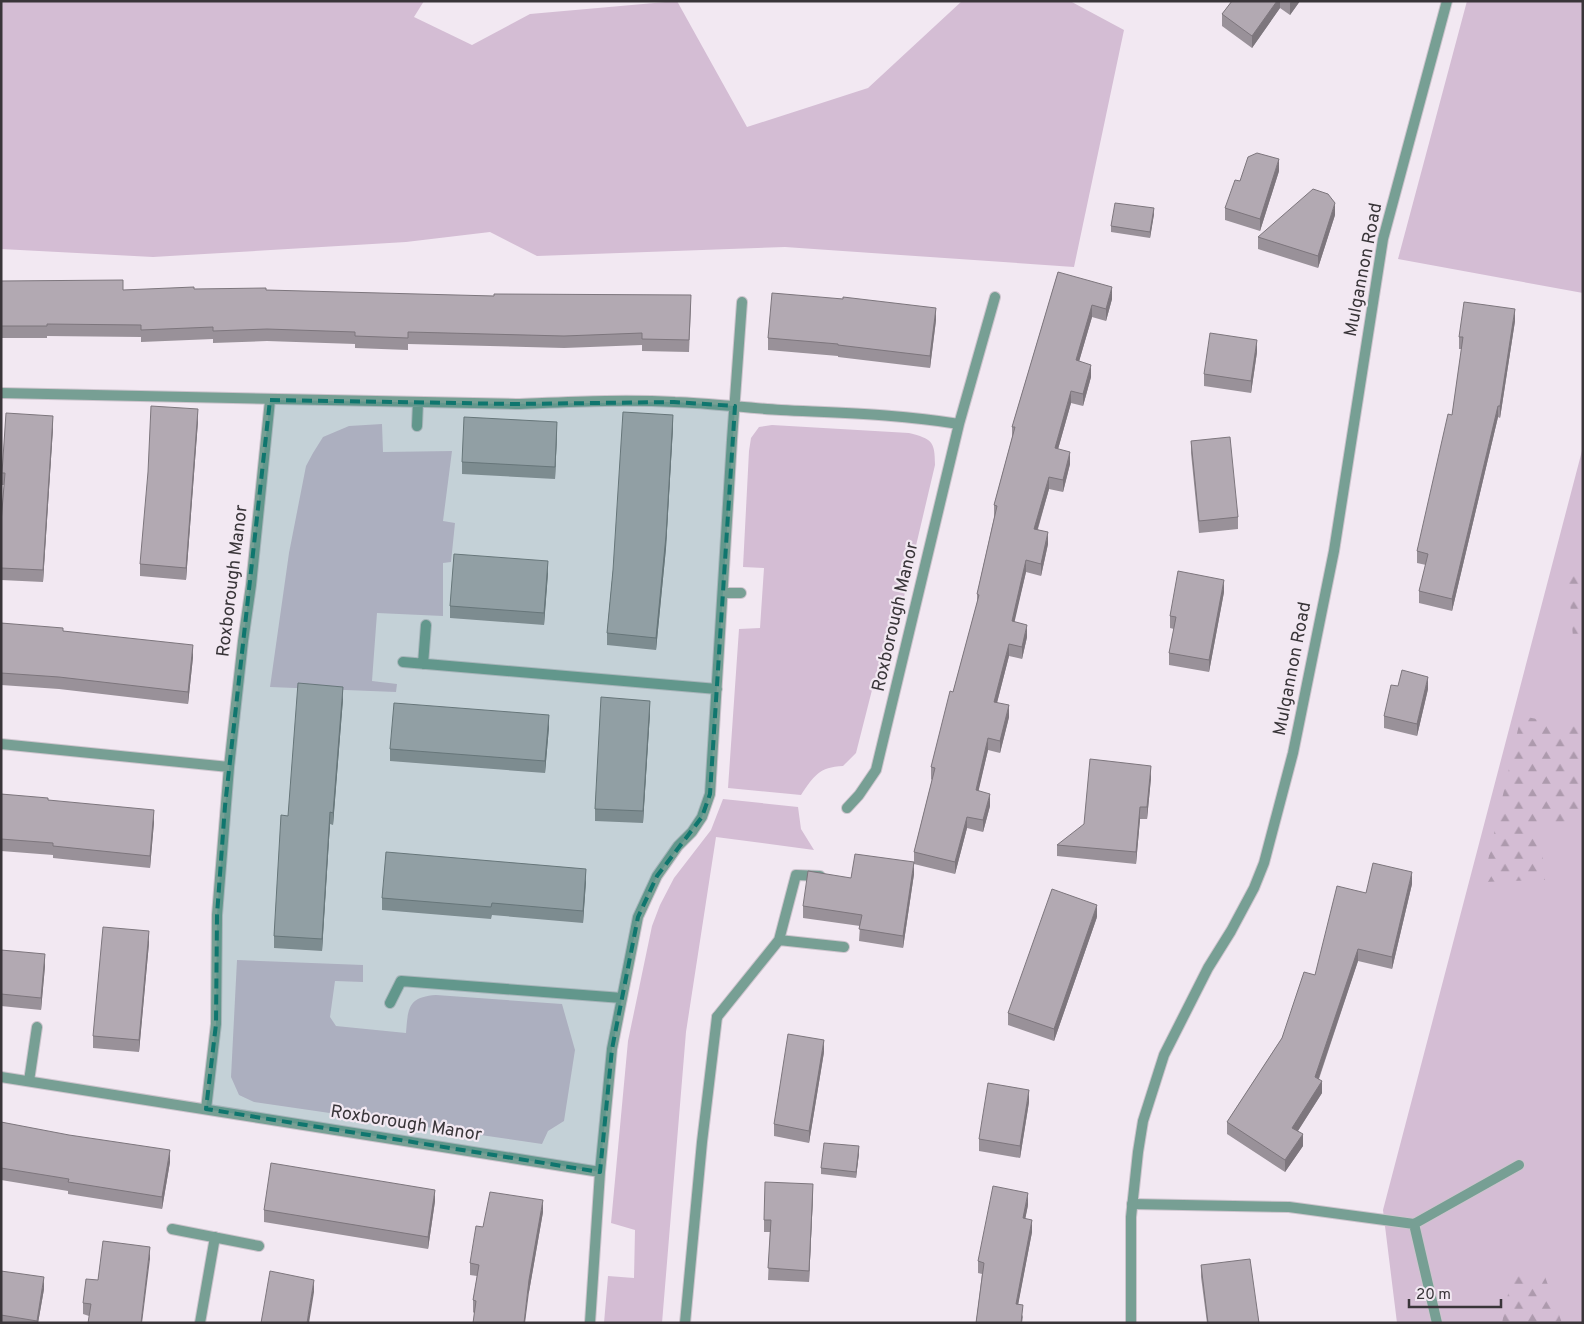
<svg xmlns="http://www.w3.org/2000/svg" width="1584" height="1324" font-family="Overpass,sans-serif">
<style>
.green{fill:#d4bdd4}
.forest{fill:url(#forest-firs)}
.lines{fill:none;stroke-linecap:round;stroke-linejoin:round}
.lane-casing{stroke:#cdc4cd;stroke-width:12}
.street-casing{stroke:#cdc4cd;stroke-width:12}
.lane{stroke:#779f94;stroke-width:10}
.street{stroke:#779f94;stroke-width:10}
.wall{fill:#999199}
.shaded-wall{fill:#7d767d}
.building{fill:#b2a9b2;stroke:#7d767d}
.marked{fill:#0f766e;fill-opacity:0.2;stroke:#0f766e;stroke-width:4;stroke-dasharray:10 6;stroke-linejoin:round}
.labels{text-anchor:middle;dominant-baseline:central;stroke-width:4.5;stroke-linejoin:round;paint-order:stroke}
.street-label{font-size:18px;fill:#393539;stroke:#f2e8f2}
</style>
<defs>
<pattern id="forest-firs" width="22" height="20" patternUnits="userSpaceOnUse" patternTransform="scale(1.25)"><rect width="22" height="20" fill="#d4bdd4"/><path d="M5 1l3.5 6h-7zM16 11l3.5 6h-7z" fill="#ad9aad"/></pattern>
</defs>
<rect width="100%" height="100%" fill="#f2e8f2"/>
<!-- green -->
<path class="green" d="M 1,1 L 424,1 L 414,17 L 472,45 L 530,14 L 677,1 L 747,127 L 868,88 L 962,1 L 1070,1 L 1124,30 L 1074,267 L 785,247 L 537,256 L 490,232 L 406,242 L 153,257 L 1,249 Z
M 1467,1 L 1583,1 L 1583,293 L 1398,259 Z
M 382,424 L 383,452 L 452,451 L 443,521 L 455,523 L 451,562 L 443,563 L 443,616 L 377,613 L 372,681 L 397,684 L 396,692 L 270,687 L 289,553 L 306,466 L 313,453 L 323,437 L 349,426 Z
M 772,425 L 909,433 C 932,439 935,441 935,465 L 882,690 L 872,690 L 856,753 L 843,766 C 819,767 814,776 801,795 L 728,788 L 739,629 L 760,628 L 764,568 L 743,567 L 749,451 L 751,438 L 759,427 Z
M 1583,447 L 1583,1323 L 1397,1323 L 1383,1210 Z
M 723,799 L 798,807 L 801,829 L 814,850 L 716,837 L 686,1032 L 662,1323 L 604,1323 L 608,1276 L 634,1278 L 635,1230 L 611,1223 L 628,1041 L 652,926 L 660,905 L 674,878 L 711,830 Z
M 237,960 L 363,965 L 363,982 L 335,981 L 330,1017 L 336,1026 L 406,1033 C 408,1008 408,997 436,995 L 562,1004 L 575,1050 L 564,1121 L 548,1131 L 542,1144 L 254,1102 L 239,1095 L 231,1077 Z"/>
<!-- forest -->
<path class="forest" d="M 1583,566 L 1583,637 L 1573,637 L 1567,569 Z
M 1521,716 L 1583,728 L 1583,821 L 1539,823 L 1545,880 L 1483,882 Z
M 1544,1274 L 1562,1323 L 1502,1323 L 1512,1275 Z"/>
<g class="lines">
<!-- lane casing -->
<g class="lane-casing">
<path id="lane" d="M 779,940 L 796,875 L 820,876
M 717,1017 L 779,940 L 844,947
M 29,1081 L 37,1027
M 1132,1204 L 1289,1207 L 1414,1224
M 1437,1323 L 1414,1224 L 1519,1165"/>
</g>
<!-- street casing -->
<g class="street-casing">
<path id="street" d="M 1,393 L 516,404 C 568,402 622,399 675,402 C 710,403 746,408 781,410 C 841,413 899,414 959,424
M 417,426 L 418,402
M 723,593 L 741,593
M 403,662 L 717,689
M 423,664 L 426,625
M 1,744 L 229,767 L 217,915 L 216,1024 L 206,1109
M 229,767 L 243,641 L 251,585 L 270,400
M 847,808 L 859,795 L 876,770 L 959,424 L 995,297
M 390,1003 L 401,981 L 622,998
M 1,1077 L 600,1172
M 172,1229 L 259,1246
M 200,1323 L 215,1237
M 590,1323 L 600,1172 L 612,1049 L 638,917 L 657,876 L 678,846 L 692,832 L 702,817 L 710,794 L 732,440 L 742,302
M 685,1323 L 702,1142 L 717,1017
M 1131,1323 L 1131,1217 L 1138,1152 L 1143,1121 L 1164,1055 L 1208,968 L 1231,931 L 1254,888 L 1264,863 L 1293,753 L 1334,551 L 1383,239 L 1447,1"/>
</g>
<!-- lane -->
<use href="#lane" class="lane"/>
<!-- street -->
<use href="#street" class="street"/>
</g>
<!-- wall -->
<path class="wall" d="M 1232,1 L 1300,1 L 1290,15 L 1280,8 L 1252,48 L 1222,26 L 1222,14 Z
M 1279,171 L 1260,231 L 1225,220 L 1225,208 L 1240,181 Z
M 1154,214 L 1150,238 L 1111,232 L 1111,226 Z
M 1335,215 L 1318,268 L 1258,249 L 1258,237 Z
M 1058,272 L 1112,299 L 1106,321 L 1092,317 L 1079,361 L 1091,377 L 1083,406 L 1071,403 L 1058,449 L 1070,464 L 1063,492 L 1049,489 L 1038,529 L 1048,544 L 1041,576 L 1026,572 L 1014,621 L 1027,637 L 1022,659 L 1009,656 L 997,703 L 1009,717 L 1000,753 L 988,750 L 978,791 L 990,806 L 983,832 L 967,828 L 955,874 L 914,864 L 914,852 L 932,780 L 931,779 L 931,767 L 953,692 L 977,603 L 977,594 L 994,518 L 994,505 L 1012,438 L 1012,427 Z
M 1,281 L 123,290 L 194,289 L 266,290 L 691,307 L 689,352 L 642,351 L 642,345 L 564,348 L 408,344 L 408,350 L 355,348 L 355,344 L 267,341 L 213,343 L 213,339 L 141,342 L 141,337 L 47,336 L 47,338 L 1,338 Z
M 936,320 L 930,368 L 838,357 L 838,356 L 768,350 L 768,338 Z
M 1515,321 L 1500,418 L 1498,417 L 1452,611 L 1419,603 L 1419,591 L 1426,565 L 1417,563 L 1417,551 L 1452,415 L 1462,349 L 1459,349 L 1459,337 Z
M 1257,352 L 1251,393 L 1204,386 L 1204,374 Z
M 198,421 L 186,580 L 140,576 L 140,564 Z
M 673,427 L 666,548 L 656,650 L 607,645 L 607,633 L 613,570 Z
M 53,428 L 43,582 L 1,580 L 1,523 L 4,485 L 2,485 L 2,473 Z
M 557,434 L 555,479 L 462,474 L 462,462 Z
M 1191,441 L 1238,517 L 1238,529 L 1199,533 L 1191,453 Z
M 548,573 L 544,625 L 450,618 L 450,606 Z
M 1224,592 L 1209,672 L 1169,665 L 1169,653 L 1174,629 L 1170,628 L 1170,616 Z
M 1,623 L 63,631 L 193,657 L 188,704 L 59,689 L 1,685 Z
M 1398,686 L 1428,689 L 1417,736 L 1384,728 L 1384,716 Z
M 343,699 L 333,825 L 330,824 L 322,951 L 274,948 L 274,936 L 288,816 Z
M 650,713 L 643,823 L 595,821 L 595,809 Z
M 549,727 L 545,773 L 390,761 L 390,749 Z
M 1151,778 L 1147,819 L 1140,819 L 1136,864 L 1057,856 L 1057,845 Z
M 1,794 L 48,800 L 154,822 L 150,868 L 53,858 L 53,855 L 1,851 Z
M 914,874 L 903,948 L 859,941 L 860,926 L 803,918 L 803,906 L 851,878 Z
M 586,881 L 583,923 L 492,915 L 491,919 L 382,910 L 382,898 Z
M 1412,884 L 1392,969 L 1358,961 L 1319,1079 L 1322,1093 L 1298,1131 L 1303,1146 L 1285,1172 L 1227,1134 L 1227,1122 L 1282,1038 L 1366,893 Z
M 1097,917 L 1054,1041 L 1008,1025 L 1008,1013 Z
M 149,943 L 139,1052 L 93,1048 L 93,1036 Z
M 1,950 L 45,966 L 41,1010 L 1,1006 Z
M 824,1052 L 809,1143 L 774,1136 L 774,1124 Z
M 1029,1102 L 1020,1158 L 979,1151 L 979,1139 Z
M 1,1122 L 170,1162 L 162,1209 L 68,1194 L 68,1191 L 1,1180 Z
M 859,1153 L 856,1178 L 821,1174 L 821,1168 Z
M 813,1196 L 809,1282 L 768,1280 L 770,1232 L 764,1232 L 764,1220 Z
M 435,1201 L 428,1249 L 264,1222 L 264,1210 Z
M 1028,1205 L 1025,1219 L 1032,1232 L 1018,1304 L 1023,1317 L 1022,1323 L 976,1323 L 982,1274 L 978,1273 L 978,1261 Z
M 543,1212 L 529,1292 L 474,1313 L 473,1312 L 473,1300 L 477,1276 L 470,1275 L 470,1263 L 483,1227 Z
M 150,1259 L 89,1316 L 83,1314 L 83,1303 L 98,1280 Z
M 1201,1265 L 1259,1323 L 1207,1323 L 1201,1277 Z
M 1,1271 L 44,1289 L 38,1323 L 1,1323 Z"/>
<!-- shaded-wall -->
<path class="shaded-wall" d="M 1277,1 L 1280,1 L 1280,8 L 1252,48 L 1252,36 Z
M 1291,1 L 1300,1 L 1290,15 L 1290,3 Z
M 1279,159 L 1279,171 L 1260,231 L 1260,219 Z
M 1335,203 L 1335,215 L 1318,268 L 1318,256 Z
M 1154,208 L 1154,214 L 1150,238 L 1150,232 Z
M 1112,287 L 1112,299 L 1106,321 L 1106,309 Z
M 1092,305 L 1092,317 L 1076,372 L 1076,360 Z
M 936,308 L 936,320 L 930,368 L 930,356 Z
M 1515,309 L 1515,321 L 1500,418 L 1500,406 Z
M 1257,340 L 1257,352 L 1251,393 L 1251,381 Z
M 1091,365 L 1091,377 L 1083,406 L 1083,394 Z
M 1071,391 L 1071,403 L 1055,460 L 1055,448 Z
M 1498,406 L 1498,417 L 1452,611 L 1452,599 Z
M 198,409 L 198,421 L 186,580 L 186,568 Z
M 673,415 L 673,427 L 666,548 L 656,650 L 656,638 Z
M 53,416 L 53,428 L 43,582 L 43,570 Z
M 557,422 L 557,434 L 555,479 L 555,467 Z
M 1070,452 L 1070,464 L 1063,492 L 1063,480 Z
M 1049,477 L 1049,489 L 1034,541 L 1034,529 Z
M 1048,532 L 1048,544 L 1041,576 L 1041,564 Z
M 1026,560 L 1026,572 L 1012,633 L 1012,621 Z
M 548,561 L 548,573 L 544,625 L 544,613 Z
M 1224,580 L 1224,592 L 1209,672 L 1209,660 Z
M 1027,625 L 1027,637 L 1022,659 L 1022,647 Z
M 1009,644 L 1009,656 L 994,714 L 994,702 Z
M 193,645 L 193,657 L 188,704 L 188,692 Z
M 1428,677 L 1428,689 L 1417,736 L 1417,724 Z
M 343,687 L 343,699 L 333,825 L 333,813 Z
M 650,701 L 650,713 L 643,823 L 643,811 Z
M 1009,705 L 1009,717 L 1000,753 L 1000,741 Z
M 549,715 L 549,727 L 545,773 L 545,761 Z
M 988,738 L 988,750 L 976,802 L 976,790 Z
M 1151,766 L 1151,778 L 1147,819 L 1147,807 Z
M 990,794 L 990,806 L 983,832 L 983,820 Z
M 1140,807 L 1140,819 L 1136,864 L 1136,852 Z
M 154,810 L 154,822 L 150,868 L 150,856 Z
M 330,812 L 330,824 L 322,951 L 322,939 Z
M 967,817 L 967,828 L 955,874 L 955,862 Z
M 914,862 L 914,874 L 903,948 L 903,936 Z
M 586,869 L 586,881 L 583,923 L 583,911 Z
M 1412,872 L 1412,884 L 1392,969 L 1392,957 Z
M 1097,905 L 1097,917 L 1054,1041 L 1054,1029 Z
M 149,931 L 149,943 L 139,1052 L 139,1040 Z
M 1358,949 L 1358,961 L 1315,1089 L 1315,1077 Z
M 45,954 L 45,966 L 41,1010 L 41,998 Z
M 824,1040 L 824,1052 L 809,1143 L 809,1131 Z
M 1322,1081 L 1322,1093 L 1292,1140 L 1292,1128 Z
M 1029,1090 L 1029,1102 L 1020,1158 L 1020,1146 Z
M 1303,1134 L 1303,1146 L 1285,1172 L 1285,1160 Z
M 859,1146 L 859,1153 L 856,1178 L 856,1172 Z
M 170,1150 L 170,1162 L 162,1209 L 162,1197 Z
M 813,1184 L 813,1196 L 809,1282 L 809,1271 Z
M 435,1190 L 435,1201 L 428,1249 L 428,1237 Z
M 1028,1193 L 1028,1205 L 1023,1230 L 1023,1218 Z
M 543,1200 L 543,1212 L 529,1292 L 525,1323 L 524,1323 L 529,1280 Z
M 1032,1220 L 1032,1232 L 1016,1316 L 1016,1304 Z
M 150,1247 L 150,1259 L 142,1323 L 141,1323 Z
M 44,1277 L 44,1289 L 38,1323 L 37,1323 Z
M 314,1280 L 314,1292 L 309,1323 L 307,1323 Z"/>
<!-- building -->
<path class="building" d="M 1232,1 L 1277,1 L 1252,36 L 1222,14 Z
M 1257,153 L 1279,159 L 1260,219 L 1225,208 L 1235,180 L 1240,181 L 1248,157 Z
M 1313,189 L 1328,194 L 1335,203 L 1318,256 L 1258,237 Z
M 1115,203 L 1154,208 L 1150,232 L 1111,226 Z
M 1058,272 L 1112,287 L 1106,309 L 1092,305 L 1076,360 L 1091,365 L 1083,394 L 1071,391 L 1055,448 L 1070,452 L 1063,480 L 1049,477 L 1034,529 L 1048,532 L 1041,564 L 1026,560 L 1012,621 L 1027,625 L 1022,647 L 1009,644 L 994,702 L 1009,705 L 1000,741 L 988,738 L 976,790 L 990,794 L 983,820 L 967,817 L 955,862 L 914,852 L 935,768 L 931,767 L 950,691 L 953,692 L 979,595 L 977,594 L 997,506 L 994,505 L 1015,427 L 1012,427 Z
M 123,280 L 123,290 L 194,287 L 194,289 L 266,288 L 266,290 L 494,296 L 494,294 L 691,295 L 689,340 L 642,339 L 642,333 L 564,336 L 408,332 L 408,338 L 355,336 L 355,332 L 267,329 L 213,331 L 213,327 L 141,330 L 141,325 L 47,324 L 47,326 L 1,326 L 1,281 Z
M 772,293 L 843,299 L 843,297 L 936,308 L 930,356 L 838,345 L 838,344 L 768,338 Z
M 1464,302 L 1515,309 L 1500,406 L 1498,406 L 1452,599 L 1419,591 L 1428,554 L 1417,551 L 1448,414 L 1452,415 L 1463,337 L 1459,337 Z
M 1210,333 L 1257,340 L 1251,381 L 1204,374 Z
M 151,406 L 198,409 L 186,568 L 140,564 L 148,472 Z
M 623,412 L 673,415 L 666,536 L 656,638 L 607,633 L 613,570 Z
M 6,413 L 53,416 L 43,570 L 1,568 L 1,523 L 5,473 L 2,473 Z
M 464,417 L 557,422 L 555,467 L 462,462 Z
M 1230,437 L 1238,517 L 1199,521 L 1191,441 Z
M 454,554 L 548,561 L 544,613 L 450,606 Z
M 1178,571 L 1224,580 L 1209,660 L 1169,653 L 1176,617 L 1170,616 Z
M 1,623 L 63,628 L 63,631 L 193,645 L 188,692 L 59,677 L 1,673 Z
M 1402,670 L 1428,677 L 1417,724 L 1384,716 L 1391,685 L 1398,686 Z
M 298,683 L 343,687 L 333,813 L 330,812 L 322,939 L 274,936 L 281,815 L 288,816 Z
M 601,697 L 650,701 L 643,811 L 595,809 Z
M 394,703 L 549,715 L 545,761 L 390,749 Z
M 1090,759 L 1151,766 L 1147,807 L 1140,807 L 1136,852 L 1057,845 L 1084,824 Z
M 1,794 L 48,798 L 48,800 L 154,810 L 150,856 L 53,846 L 53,843 L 1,839 Z
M 386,852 L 586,869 L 583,911 L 492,903 L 491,907 L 382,898 Z
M 855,854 L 914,862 L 903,936 L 859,929 L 862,915 L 803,906 L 808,871 L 851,878 Z
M 1373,863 L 1412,872 L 1392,957 L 1358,949 L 1315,1077 L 1322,1081 L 1292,1128 L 1303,1134 L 1285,1160 L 1227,1122 L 1282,1038 L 1304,972 L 1315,975 L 1337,886 L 1366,893 Z
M 1052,889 L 1097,905 L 1054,1029 L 1008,1013 Z
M 103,927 L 149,931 L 139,1040 L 93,1036 Z
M 1,950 L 45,954 L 41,998 L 1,994 Z
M 788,1034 L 824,1040 L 809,1131 L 774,1124 Z
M 988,1083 L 1029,1090 L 1020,1146 L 979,1139 Z
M 1,1122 L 69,1135 L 170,1150 L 162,1197 L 68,1182 L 69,1179 L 1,1168 Z
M 824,1143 L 859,1146 L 856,1172 L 821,1168 Z
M 271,1163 L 435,1190 L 428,1237 L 264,1210 Z
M 765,1182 L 813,1184 L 809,1271 L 768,1268 L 771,1220 L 764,1220 Z
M 993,1186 L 1028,1193 L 1023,1218 L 1032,1220 L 1016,1304 L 1023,1305 L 1021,1323 L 976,1323 L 984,1263 L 978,1261 Z
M 490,1192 L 543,1200 L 529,1280 L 524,1323 L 473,1323 L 476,1301 L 473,1300 L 479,1265 L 470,1263 L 476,1226 L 483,1227 Z
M 103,1241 L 150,1247 L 141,1323 L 88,1323 L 91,1304 L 83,1303 L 86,1279 L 98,1280 Z
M 1250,1259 L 1259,1323 L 1208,1323 L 1201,1265 Z
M 1,1271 L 44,1277 L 37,1321 L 1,1315 Z
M 270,1271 L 314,1280 L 307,1323 L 261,1323 Z"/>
<!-- marked area -->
<path class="marked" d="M 270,400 L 516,404 L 674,402 L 735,406 L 710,794 L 702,817 L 657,876 L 638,917 L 612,1049 L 600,1172 L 206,1109 L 216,1024 L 217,915 L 225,806 Z"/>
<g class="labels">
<!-- street labels -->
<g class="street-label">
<text transform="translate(1364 270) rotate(-79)">Mulgannon Road</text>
<text transform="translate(233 581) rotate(-83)">Roxborough Manor</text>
<text transform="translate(896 617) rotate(-77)">Roxborough Manor</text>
<text transform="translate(1293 669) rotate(-79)">Mulgannon Road</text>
<text transform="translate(406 1124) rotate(9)">Roxborough Manor</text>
</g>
</g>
<!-- border -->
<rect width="1584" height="1324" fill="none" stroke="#393539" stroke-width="5"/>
<!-- scale -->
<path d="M1409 1299v8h92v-8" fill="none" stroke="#393539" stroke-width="2.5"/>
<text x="1416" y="1299" font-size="15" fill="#393539" stroke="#f2e8f2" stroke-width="4" paint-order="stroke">20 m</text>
</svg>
